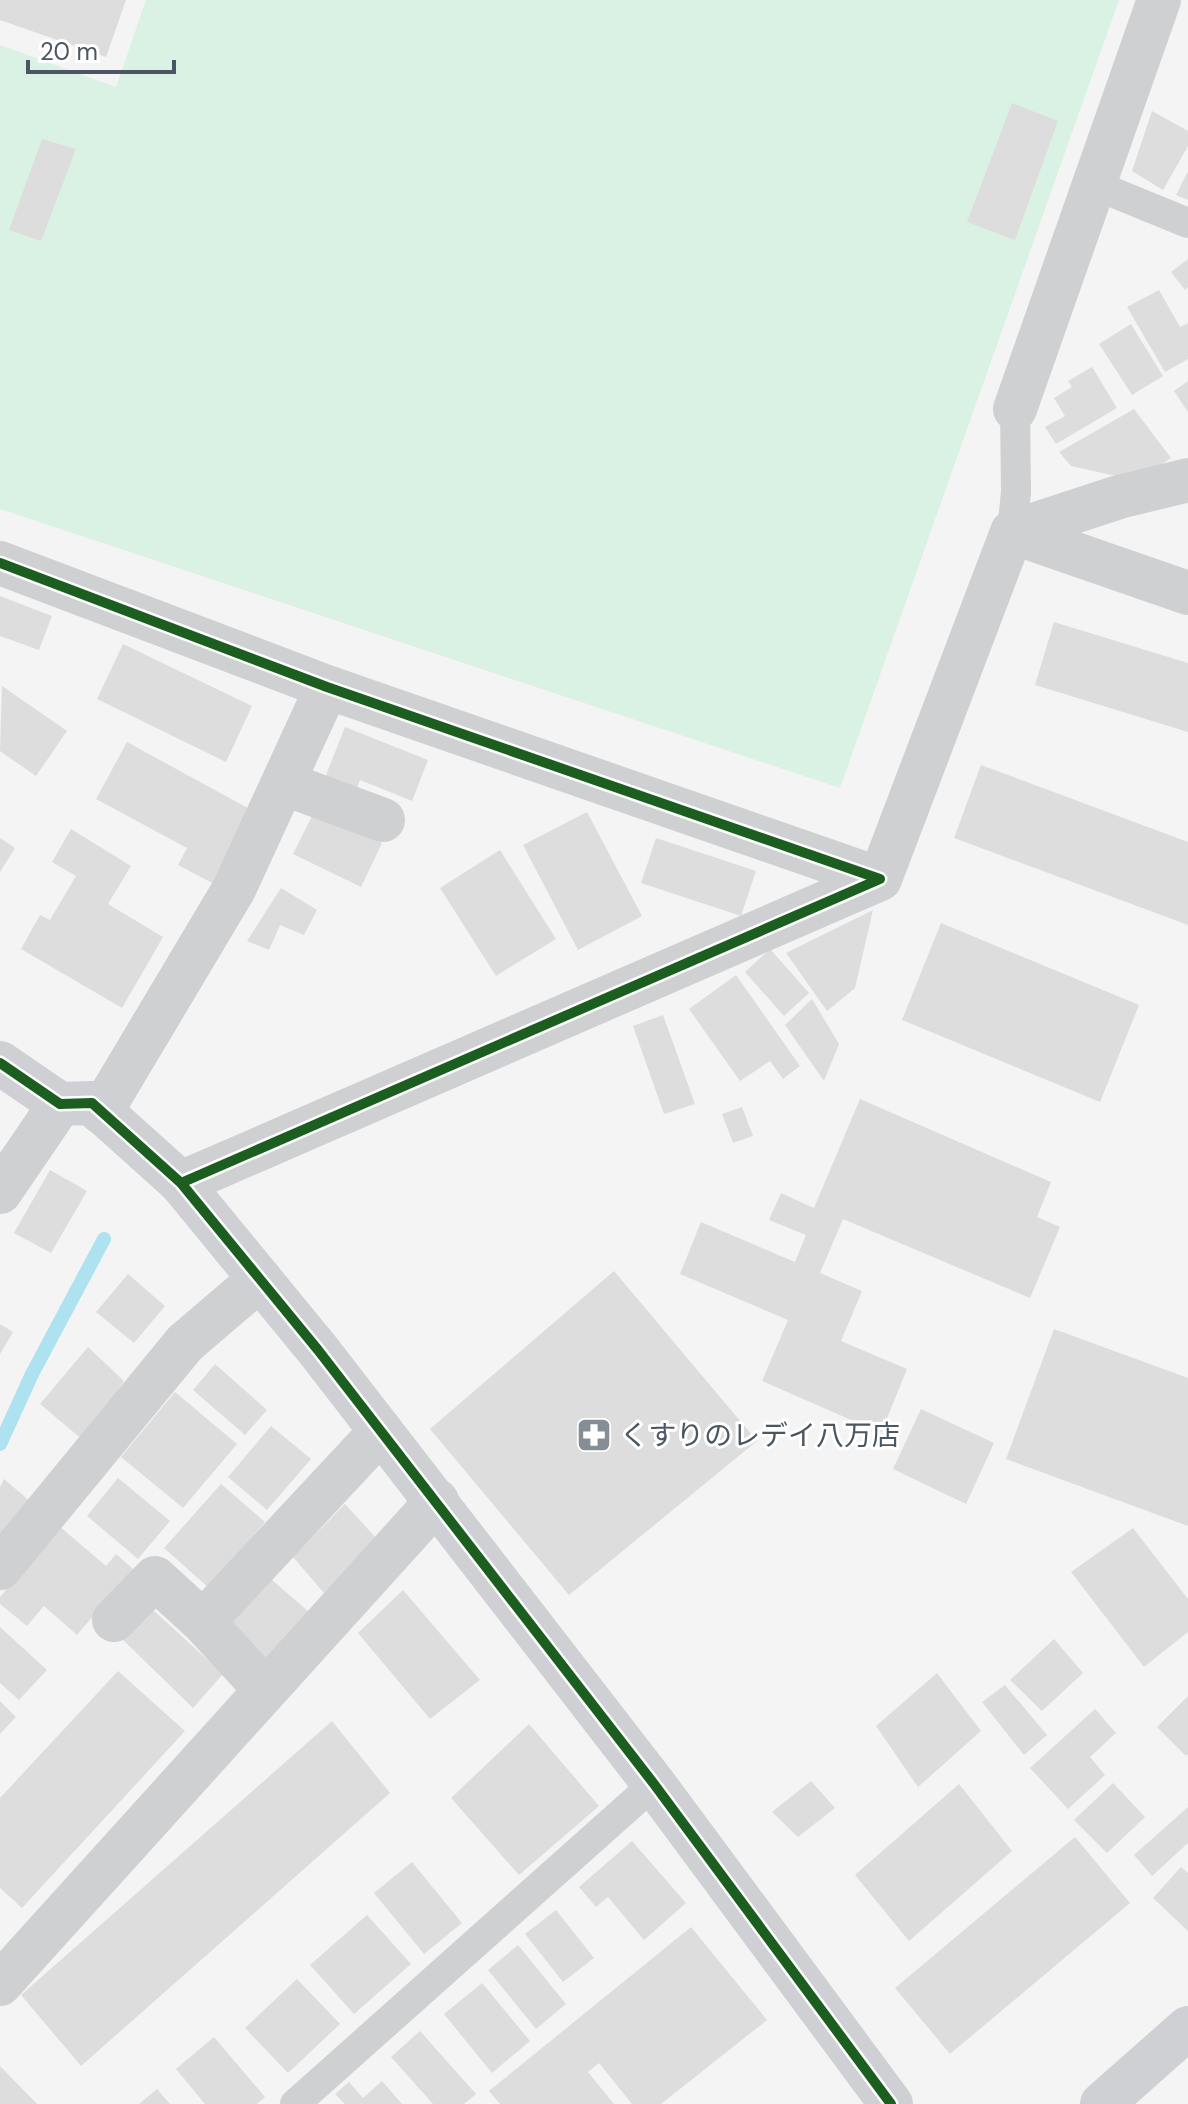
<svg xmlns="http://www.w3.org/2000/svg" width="1188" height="2104" font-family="'DM Sans','Noto Sans JP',sans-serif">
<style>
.green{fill:#d9f2e3}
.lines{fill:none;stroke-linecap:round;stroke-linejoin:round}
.stream{stroke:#aee2f0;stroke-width:14}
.building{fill:#ddddde}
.lane{stroke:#ced0d2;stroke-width:30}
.street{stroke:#ced0d2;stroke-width:44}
.secondary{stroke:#ced0d4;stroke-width:44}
.cycleway-casing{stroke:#fff;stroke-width:15}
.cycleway{stroke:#1b5e20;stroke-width:10}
.labels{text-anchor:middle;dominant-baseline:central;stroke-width:6;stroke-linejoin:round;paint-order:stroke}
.poi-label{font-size:28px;fill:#4a5661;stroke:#fff;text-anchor:start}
</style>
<rect width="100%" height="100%" fill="#f4f4f4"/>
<!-- green -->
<path class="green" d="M 146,0 L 1119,0 L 840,788 L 0,509 L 0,45 L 116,87 Z"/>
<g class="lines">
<!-- stream -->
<path class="stream" d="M 0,1444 L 32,1374 L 104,1239"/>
</g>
<!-- building -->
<path class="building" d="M 0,0 L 126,0 L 106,57 L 0,20 Z
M 1012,103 L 1058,121 L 1015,240 L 967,222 Z
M 1152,111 L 1188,131 L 1188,146 L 1163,190 L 1132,171 Z
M 42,139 L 76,149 L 41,241 L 9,230 Z
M 1188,171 L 1188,200 L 1176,195 Z
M 1188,259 L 1188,287 L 1185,290 L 1171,272 Z
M 1159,290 L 1180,327 L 1188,323 L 1188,359 L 1165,372 L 1127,307 Z
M 1131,324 L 1163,376 L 1132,395 L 1099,344 Z
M 1092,367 L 1117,408 L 1056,444 L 1045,427 L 1065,416 L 1054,398 L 1072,387 L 1068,381 Z
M 1188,381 L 1188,412 L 1174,391 Z
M 1134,409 L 1171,458 L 1138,481 L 1071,466 L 1059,452 Z
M 0,596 L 52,616 L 39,650 L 0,636 Z
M 1054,622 L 1188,663 L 1188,732 L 1035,685 Z
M 123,644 L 252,706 L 226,762 L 97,699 Z
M 2,686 L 67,731 L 36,776 L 0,751 Z
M 345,727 L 428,760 L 412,801 L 360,780 L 355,793 L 324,780 Z
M 127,742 L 255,812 L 216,885 L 178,865 L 187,848 L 96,799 Z
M 981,765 L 1188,842 L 1188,925 L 954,838 Z
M 315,810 L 382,843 L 361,887 L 293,854 Z
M 587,812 L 642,916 L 578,950 L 523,845 Z
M 71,829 L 131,866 L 108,904 L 163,937 L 122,1008 L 21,949 L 40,915 L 50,920 L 76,876 L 52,862 Z
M 0,838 L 15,848 L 0,872 Z
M 656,838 L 756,871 L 741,916 L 641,883 Z
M 500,850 L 556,939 L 496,976 L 440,888 Z
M 281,888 L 317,910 L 304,935 L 280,925 L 269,950 L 247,941 Z
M 873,910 L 855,988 L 827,1011 L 786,953 Z
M 941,923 L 1139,1005 L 1100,1102 L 902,1020 Z
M 770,949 L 809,993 L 784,1016 L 745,972 Z
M 736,975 L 800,1066 L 783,1079 L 770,1061 L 740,1081 L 689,1009 Z
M 812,999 L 839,1044 L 824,1081 L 785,1025 Z
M 663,1015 L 695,1104 L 664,1114 L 633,1026 Z
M 860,1099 L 1051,1182 L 1037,1217 L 1060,1227 L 1030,1298 L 843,1219 L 820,1273 L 862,1291 L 841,1341 L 907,1369 L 881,1433 L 762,1381 L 788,1320 L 680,1274 L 701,1222 L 795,1262 L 806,1235 L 769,1220 L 781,1193 L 814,1208 Z
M 742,1107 L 753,1136 L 733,1143 L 722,1114 Z
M 50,1170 L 87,1191 L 51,1253 L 14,1233 Z
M 614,1271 L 757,1441 L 569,1595 L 430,1429 Z
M 128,1274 L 165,1306 L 134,1343 L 96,1312 Z
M 0,1324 L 13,1332 L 0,1354 Z
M 1054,1329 L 1188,1378 L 1188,1526 L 1006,1459 Z
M 88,1347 L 124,1381 L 84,1441 L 40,1404 Z
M 215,1364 L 267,1410 L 245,1435 L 193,1390 Z
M 175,1392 L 237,1444 L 183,1508 L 121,1457 Z
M 921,1409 L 994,1443 L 966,1504 L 893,1469 Z
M 271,1426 L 311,1459 L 267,1510 L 228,1477 Z
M 118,1478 L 170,1521 L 138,1559 L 87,1516 Z
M 4,1479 L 31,1502 L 0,1546 L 0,1487 Z
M 221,1484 L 265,1522 L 208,1587 L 164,1548 Z
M 345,1504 L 378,1540 L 324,1593 L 293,1557 Z
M 59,1526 L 106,1566 L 116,1554 L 133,1569 L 77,1635 L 44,1606 L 27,1626 L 0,1604 L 0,1597 Z
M 1133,1528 L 1188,1599 L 1188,1632 L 1144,1667 L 1071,1572 Z
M 271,1579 L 309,1612 L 266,1659 L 227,1622 Z
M 403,1590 L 480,1680 L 430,1719 L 358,1633 Z
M 152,1609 L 223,1674 L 193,1708 L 119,1636 Z
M 0,1627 L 47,1670 L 19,1700 L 0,1683 Z
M 1054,1639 L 1083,1673 L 1042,1711 L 1010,1680 Z
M 118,1671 L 185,1731 L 22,1908 L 0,1888 L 0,1798 Z
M 937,1673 L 981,1731 L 918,1787 L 876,1726 Z
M 1005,1685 L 1047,1735 L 1024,1755 L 982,1702 Z
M 1188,1696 L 1188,1754 L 1186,1756 L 1157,1727 Z
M 0,1701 L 16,1717 L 0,1734 Z
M 1095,1709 L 1116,1733 L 1090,1757 L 1105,1775 L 1068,1809 L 1030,1768 Z
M 332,1721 L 390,1793 L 81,2066 L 21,1995 Z
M 529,1724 L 599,1806 L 519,1875 L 451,1798 Z
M 811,1781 L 835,1808 L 798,1837 L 772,1812 Z
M 1113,1783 L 1145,1817 L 1107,1853 L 1074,1820 Z
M 959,1784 L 1012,1851 L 909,1941 L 855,1875 Z
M 1188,1807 L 1188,1843 L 1152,1876 L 1134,1855 Z
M 1075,1837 L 1130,1903 L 950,2054 L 895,1988 Z
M 632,1841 L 686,1903 L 644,1940 L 608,1897 L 596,1907 L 579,1887 Z
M 412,1862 L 462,1923 L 424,1954 L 374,1893 Z
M 1181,1867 L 1188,1873 L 1188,1931 L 1153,1898 Z
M 556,1910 L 594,1958 L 563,1982 L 525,1934 Z
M 367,1915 L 411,1964 L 354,2014 L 310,1965 Z
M 691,1927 L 767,2020 L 661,2104 L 632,2104 L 599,2063 L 588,2072 L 614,2104 L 500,2104 L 489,2091 Z
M 518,1945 L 566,2004 L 536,2029 L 488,1970 Z
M 297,1979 L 340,2024 L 288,2073 L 245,2028 Z
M 482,1983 L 530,2041 L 492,2073 L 444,2014 Z
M 420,2031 L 476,2094 L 464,2104 L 433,2104 L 391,2057 Z
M 214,2037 L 265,2097 L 257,2104 L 205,2104 L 176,2069 Z
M 0,2066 L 37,2104 L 0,2104 Z
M 382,2081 L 402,2104 L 345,2104 L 335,2094 L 349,2082 L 363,2098 Z
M 157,2089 L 170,2104 L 139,2104 Z"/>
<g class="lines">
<!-- lane -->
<path class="lane" d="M 1095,185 L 1188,223
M 1012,532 L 1016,492 L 1015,409
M 295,2104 L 654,1784"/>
<!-- street -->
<path class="street" d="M 1015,409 L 1159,0
M 1012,532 L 1188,593
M 0,563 L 327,687 L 880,879 L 181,1183
M 283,783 L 383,820
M 880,879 L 1012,532 L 1119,497 L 1188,480
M 101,1112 L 234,889 L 327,687
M 0,1192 L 60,1104
M 0,1568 L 185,1343 L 260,1279
M 114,1620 L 155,1578 L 203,1622 L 381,1431
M 203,1622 L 266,1690
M 0,1984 L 437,1501"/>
<!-- secondary -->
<path class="secondary" d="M 0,1063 L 60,1104 L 92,1103 L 181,1183 L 318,1350 L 654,1784 L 891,2104
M 1102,2104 L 1188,2028"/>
<!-- cycleway casing -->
<g class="cycleway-casing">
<path id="cycleway" d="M 0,563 L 327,687 L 880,879 L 181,1183
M 0,1063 L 60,1104 L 92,1103 L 181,1183 L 318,1350 L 654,1784 L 891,2104"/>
</g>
<!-- cycleway -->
<use href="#cycleway" class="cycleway"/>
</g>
<!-- icons -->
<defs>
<g id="pharmacy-square" transform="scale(1.8)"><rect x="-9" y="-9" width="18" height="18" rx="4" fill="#868d94" stroke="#fff"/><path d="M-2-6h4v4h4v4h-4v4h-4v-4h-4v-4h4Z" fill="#fff"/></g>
</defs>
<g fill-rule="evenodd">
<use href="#pharmacy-square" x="594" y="1435"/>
</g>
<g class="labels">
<!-- poi labels -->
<g class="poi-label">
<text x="620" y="1435">くすりのレデイ八万店</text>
</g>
</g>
<!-- scale -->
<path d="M28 60v12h146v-12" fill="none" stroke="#4a5661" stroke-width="4"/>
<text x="40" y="60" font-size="24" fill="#4a5661" stroke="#ffffff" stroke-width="6" paint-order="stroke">20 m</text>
</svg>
